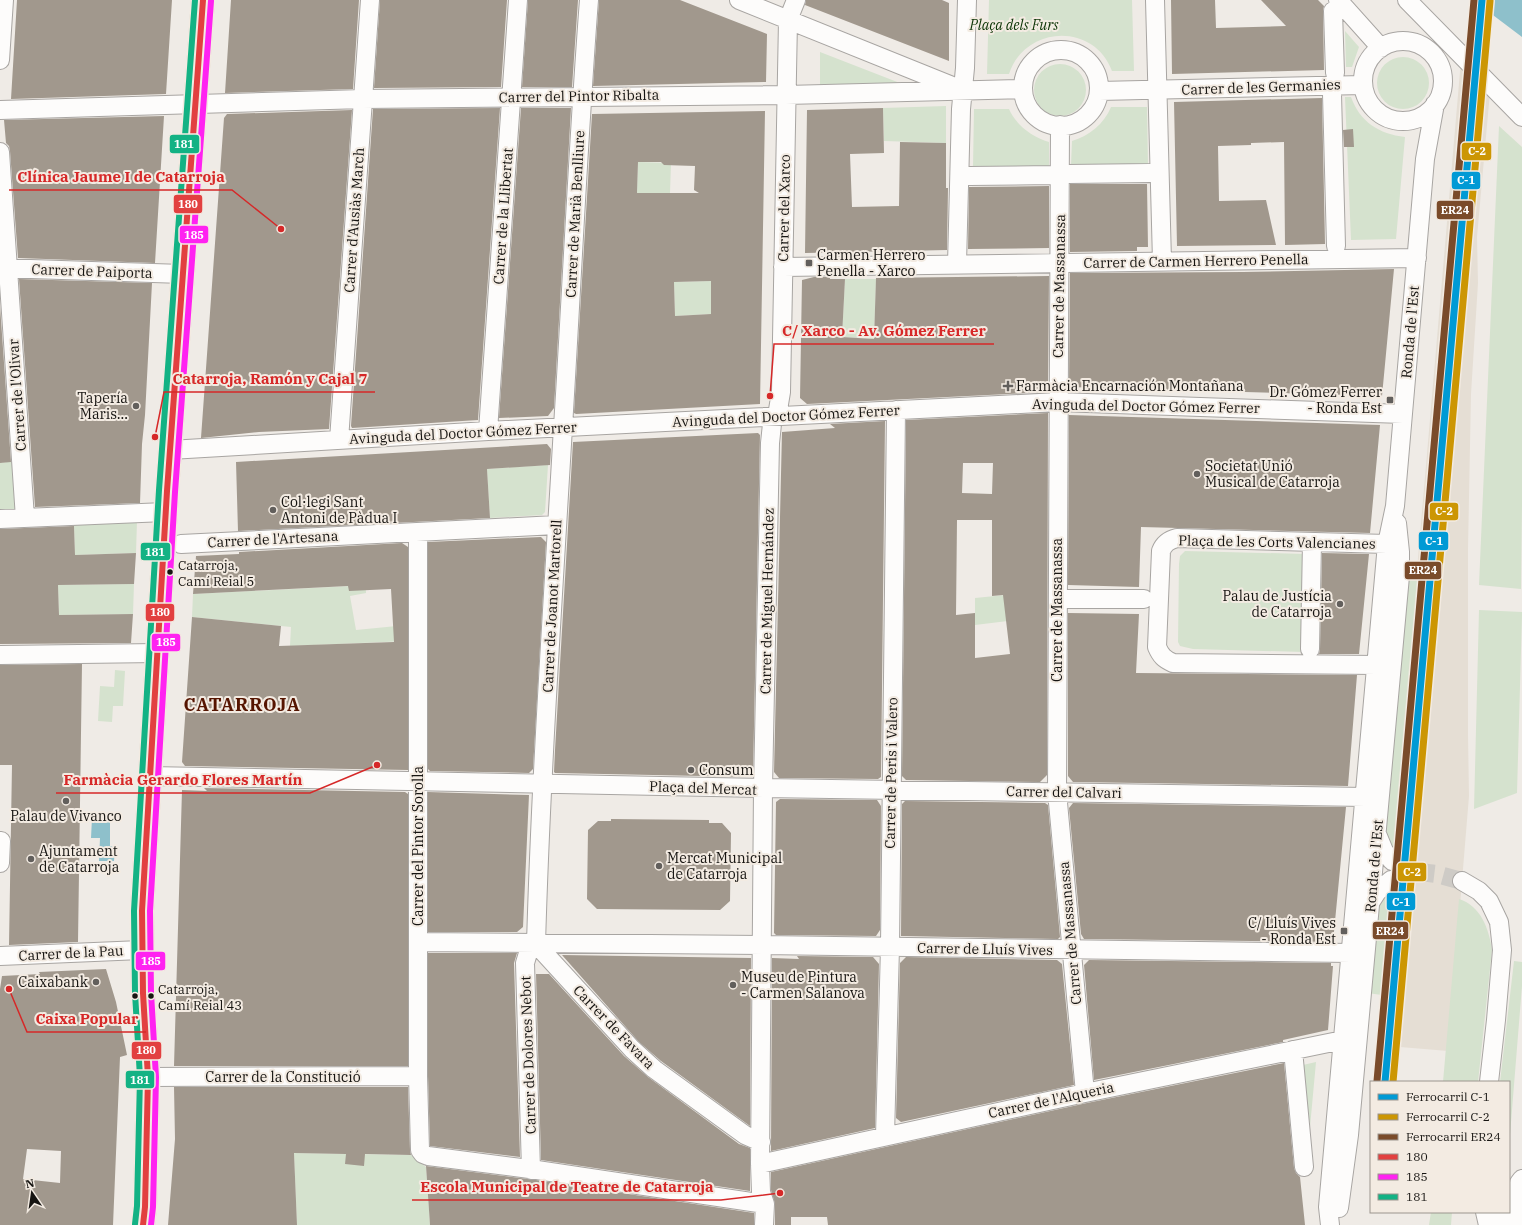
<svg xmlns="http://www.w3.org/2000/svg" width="1522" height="1225" font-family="'IBM Plex Serif',serif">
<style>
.built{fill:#e5ded4}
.green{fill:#d5e2ce}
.water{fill:#8ec0cb}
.building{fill:#a1988d;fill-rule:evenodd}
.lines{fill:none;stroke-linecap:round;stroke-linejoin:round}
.street-tunnel{stroke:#cecbc6;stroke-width:18;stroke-dasharray:18 9;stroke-linecap:butt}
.street-casing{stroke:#a8a5a2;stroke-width:20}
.secondary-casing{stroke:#a8a5a2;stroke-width:24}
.street{stroke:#fdfcfb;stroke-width:18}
.secondary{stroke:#fdfcfb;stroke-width:22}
.bus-1-casing{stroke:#f3ebe2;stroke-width:9}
.bus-2-casing{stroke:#f3ebe2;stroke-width:9}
.bus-3-casing{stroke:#f3ebe2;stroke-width:9}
.bus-1{stroke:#e24040;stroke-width:6}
.bus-2{stroke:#ff22f1;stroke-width:6}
.bus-3{stroke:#13b284;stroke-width:6}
.rail-1-casing{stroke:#f3ebe2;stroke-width:10}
.rail-2-casing{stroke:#f3ebe2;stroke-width:10}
.rail-3-casing{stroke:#f3ebe2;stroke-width:10}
.rail-1{stroke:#009ad5;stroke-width:7}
.rail-2{stroke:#cc9603;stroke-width:7}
.rail-3{stroke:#7a4b2a;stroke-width:7}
.poi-dot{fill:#625f5c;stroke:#f3ebe2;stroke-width:1.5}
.bus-dot{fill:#161411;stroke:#f3ebe2;stroke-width:1.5}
.labels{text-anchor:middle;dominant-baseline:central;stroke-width:4;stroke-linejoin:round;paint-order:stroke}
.bus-label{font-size:13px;fill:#161411;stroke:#f3ebe2;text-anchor:start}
.park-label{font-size:14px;font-style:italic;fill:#0b3304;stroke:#f3ebe2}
.street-label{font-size:14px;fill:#161411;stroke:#f3ebe2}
.poi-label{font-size:14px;fill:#161411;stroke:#f3ebe2;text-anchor:start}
.district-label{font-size:18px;font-weight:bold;letter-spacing:1px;fill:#551400;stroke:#f3ebe2}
.leader{fill:none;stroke:#d62828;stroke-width:1.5}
.callout-dot{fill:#d62828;stroke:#f3ebe2;stroke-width:1.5}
.callout-label{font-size:15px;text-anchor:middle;font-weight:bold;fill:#d62828;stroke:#f3ebe2;stroke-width:4;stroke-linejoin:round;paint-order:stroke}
.line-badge{stroke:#f3ebe2;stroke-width:1.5}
.badge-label{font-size:11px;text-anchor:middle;font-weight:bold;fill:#fff}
</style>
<rect width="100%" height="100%" fill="#efebe6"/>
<!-- built -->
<path class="built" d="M 1461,60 L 1490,92 L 1477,237 L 1478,283 L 1471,394 L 1468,549 L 1468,735 L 1469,796 L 1448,1051 L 1376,1045 Z"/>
<!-- green -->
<path class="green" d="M 989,0 L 1132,0 L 1134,71 L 1112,71 C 1094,22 1025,25 1009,74 L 987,74 Z
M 1345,31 L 1359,47 L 1352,67 L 1346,67 Z
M 820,52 L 905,85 L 820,88 Z
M1377 83a26 26 0 1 1 52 0a26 26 0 1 1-52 0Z
M1034 90a26 26 0 1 1 52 0a26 26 0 1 1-52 0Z
M 1345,97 L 1351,97 C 1360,122 1379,134 1405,137 L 1396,239 L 1351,240 Z
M 946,106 L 946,143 L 884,141 L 883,108 Z
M 1111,107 L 1147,107 L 1148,165 L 1071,165 L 1072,141 C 1089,136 1104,124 1111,107 Z
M 974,109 L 1009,109 C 1016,125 1032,137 1049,142 L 1049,166 L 973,167 Z
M 1499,126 L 1522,147 L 1522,505 L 1521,589 L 1479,585 Z
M 638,162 L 671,163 L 670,193 L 637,193 Z
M 845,279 L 876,279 L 874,339 L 842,337 Z
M 711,281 L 711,314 L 675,316 L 674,282 Z
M 14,461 L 17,511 L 0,512 L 0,463 Z
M 548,465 L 545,512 L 542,515 L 490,518 L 487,469 Z
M 137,521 L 136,553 L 75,555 L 74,524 Z
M 364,547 L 366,593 L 350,596 L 356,630 L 407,625 L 408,641 L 290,646 L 291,627 L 192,617 L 193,594 L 351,586 Z
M 1185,551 L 1306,554 L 1304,652 L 1193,649 L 1180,646 L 1178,642 L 1179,564 L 1180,556 Z
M 1405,565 L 1421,566 L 1393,855 L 1382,834 Z
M 134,584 L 133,614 L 59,615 L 58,585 Z
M 1047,591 L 1047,616 L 975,625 L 975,598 Z
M 1479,610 L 1522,612 L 1522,615 L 1517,793 L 1474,809 Z
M 115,670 L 125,671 L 123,706 L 113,706 L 112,722 L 98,721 L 100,686 L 114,687 Z
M 1390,891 L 1382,995 L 1367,993 L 1375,907 Z
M 1459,899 C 1481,906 1489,929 1492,950 L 1478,1082 L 1443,1082 Z
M 1514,961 L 1522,962 L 1522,986 L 1509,1147 L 1509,1082 L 1500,1082 Z
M 1316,1062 L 1310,1127 L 1303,1065 Z
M 294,1153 L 411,1155 L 426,1167 L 430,1225 L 297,1225 Z
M 1431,1212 L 1452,1212 L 1451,1225 L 1429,1225 Z"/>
<!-- water -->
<path class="water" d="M 1473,0 L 1522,0 L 1522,37 Z
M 92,818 L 110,819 L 110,846 L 115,847 L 114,861 L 99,861 L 100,838 L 91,838 Z"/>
<!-- building -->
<path class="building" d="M 17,0 L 172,0 L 166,94 L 11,99 Z
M 231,0 L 359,0 L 353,89 L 225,93 Z
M 380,0 L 507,0 L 501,87 L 374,88 Z
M 528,0 L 578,0 L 572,87 L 522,87 Z
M 599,0 L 680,0 L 767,34 L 766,82 L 593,86 Z
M 806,0 L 942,0 L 949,3 L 949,61 L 805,5 Z
M 1171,0 L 1215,0 L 1216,28 L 1286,26 L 1261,0 L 1318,0 L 1324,6 L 1323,11 L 1324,70 L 1172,74 Z
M 1322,98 L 1325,244 L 1285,245 L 1284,142 L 1251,143 L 1251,145 L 1218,146 L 1219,201 L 1266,200 L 1276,245 L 1177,246 L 1174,102 Z
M 500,108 L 478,420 L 352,428 L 351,426 L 373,109 Z
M 521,108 L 571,108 L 554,408 L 548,416 L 499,418 Z
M 883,108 L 884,153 L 850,154 L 852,207 L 899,206 L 900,142 L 946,143 L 946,188 L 948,188 L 947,250 L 805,253 L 807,110 Z
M 352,110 L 329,429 L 259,432 L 201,438 L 224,118 L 227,114 Z
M 765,111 L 760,404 L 576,414 L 574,413 L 592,114 ZM 638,162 L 661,162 L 664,165 L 695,166 L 694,190 L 699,193 L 637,193 ZM 711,281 L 711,314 L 675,316 L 674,282 Z
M 164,116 L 155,263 L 18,258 L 10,151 L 9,146 L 6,143 L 4,120 Z
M 1353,129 L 1354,147 L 1344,147 L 1343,130 Z
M 1070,184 L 1147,184 L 1148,247 L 1137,247 L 1137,251 L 1070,252 Z
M 1049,186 L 1049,248 L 968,249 L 969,187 Z
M 1394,269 L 1382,396 L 1069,387 L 1070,273 L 1243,272 Z
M 1049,276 L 1048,392 L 807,404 L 800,398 L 802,280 L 814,277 L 830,277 L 830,279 L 845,279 L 842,337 L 874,339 L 876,278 Z
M 19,279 L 152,283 L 145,415 L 142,444 L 140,503 L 35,507 Z
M 0,306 L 11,462 L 0,463 Z
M 1048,413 L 1047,775 L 1040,782 L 906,780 L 902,776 L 906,420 ZM 963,463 L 993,463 L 992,494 L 962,493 ZM 957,520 L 992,520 L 992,596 L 1003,595 L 1010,654 L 975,658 L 975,613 L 956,615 Z
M 1069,415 L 1380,425 L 1370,533 L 1141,527 L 1139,587 L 1068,585 Z
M 885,421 L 881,777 L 878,779 L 779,778 L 774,772 L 782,432 L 835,428 L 830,424 Z
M 758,433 L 760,435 L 753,775 L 751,777 L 555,773 L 554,772 L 555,750 L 573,442 Z
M 547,444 L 551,449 L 550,465 L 487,469 L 490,518 L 238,531 L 236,462 Z
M 74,526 L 75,555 L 136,553 L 134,584 L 58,585 L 59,615 L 133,614 L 131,643 L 0,644 L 0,529 Z
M 541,537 L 546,542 L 533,769 L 529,773 L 430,771 L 428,769 L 428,542 Z
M 402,543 L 408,547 L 408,770 L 185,766 L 182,762 L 192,617 L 281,626 L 279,646 L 394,642 L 391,589 L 349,591 L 348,586 L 193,594 L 196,556 L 239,554 L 239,552 Z
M 1322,553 L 1369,554 L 1359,654 L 1319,654 L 1320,649 Z
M 1068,613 L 1139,614 L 1136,673 L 1357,675 L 1348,786 L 1073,782 L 1068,776 Z
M 82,664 L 78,942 L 9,945 L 12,765 L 0,765 L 0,665 Z
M 204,788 L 405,792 L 408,794 L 408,1066 L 174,1066 L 182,790 L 207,791 Z
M 428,792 L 529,795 L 523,927 L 517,932 L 428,932 Z
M 780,799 L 877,800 L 881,806 L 880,930 L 876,936 L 776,935 L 774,933 L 776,802 Z
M 905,801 L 1045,803 L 1048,805 L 1060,937 L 1058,939 L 901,936 L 902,804 Z
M 1073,803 L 1346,807 L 1333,942 L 1084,939 L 1081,934 L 1069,808 Z
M 611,819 L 709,820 L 709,823 L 722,823 L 731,833 L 730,901 L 720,910 L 597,909 L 587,899 L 588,830 L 598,821 L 611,821 Z
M 428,953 L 517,953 L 514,963 L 520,1157 L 430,1146 L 428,1076 Z
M 562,955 L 751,958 L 750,1126 L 661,1061 L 639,1042 Z
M 797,956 L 873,957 L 879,964 L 875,1128 L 771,1151 L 772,958 L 799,959 Z
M 906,957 L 1057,960 L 1062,964 L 1074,1085 L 901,1122 L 896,1118 L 900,963 Z
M 1089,960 L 1331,963 L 1331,966 L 1333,966 L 1328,1030 L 1283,1040 L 1283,1042 L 1094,1080 L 1084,965 Z
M 106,969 L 116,1002 L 127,1055 L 120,1057 L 113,1225 L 0,1225 L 0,989 L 2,976 L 40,974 L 39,972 ZM 27,1149 L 61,1151 L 60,1183 L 23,1179 Z
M 536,974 L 549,974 L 624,1056 L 648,1077 L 739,1144 L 750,1148 L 750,1191 L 541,1160 Z
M 1284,1063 L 1294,1168 L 1296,1173 L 1300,1177 L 1305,1225 L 828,1225 L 827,1217 L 791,1217 L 791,1225 L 775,1225 L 775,1204 L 771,1190 L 771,1172 L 1087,1103 Z
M 174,1087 L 408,1087 L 410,1150 L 411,1155 L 365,1154 L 364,1166 L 345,1164 L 346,1154 L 294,1153 L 297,1225 L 168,1225 L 175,1139 Z
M 426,1166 L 536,1180 L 754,1213 L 754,1225 L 430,1225 Z"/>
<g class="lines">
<!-- street-tunnel -->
<path class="street-tunnel" d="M 1392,861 L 1411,871 L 1436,874 L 1462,881"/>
<!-- street casing -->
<g class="street-casing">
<path id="street" d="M 739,0 L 955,87
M 1155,0 L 1162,261
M 1338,0 L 1381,48
M 1407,0 L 1522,117
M 1333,11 L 1335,73
M1363 81a40 40 0 1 1 80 0a40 40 0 1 1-80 0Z
M1023 88a38 38 0 1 1 76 0a38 38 0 1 1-76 0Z
M 0,60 L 4,0
M 1099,91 L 1363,85
M 1332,94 L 1336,246
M 0,110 L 363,99 L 786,95 L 1023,89
M 1060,125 L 1057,792 L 1085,1093
M 0,152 L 25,518
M 1068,174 L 1150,173
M 969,176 L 1052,175
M 957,264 L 961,109 L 965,68 L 967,0
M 783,267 L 1417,258
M 0,268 L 183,274
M 488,431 L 518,0
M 339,440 L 370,0
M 170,450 L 488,431 L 1058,402 L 1403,414
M 0,519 L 165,512
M 418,532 L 418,1076 L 420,1150 L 423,1154 L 428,1156 L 537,1170 L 765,1204
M 181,544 L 556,525
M 1067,599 L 1144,599
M 1310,649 L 1312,542
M 0,655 L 158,653
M 1377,665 L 1173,663 C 1164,659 1161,656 1157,647 L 1161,551 C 1164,543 1169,540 1177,538 L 1387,544
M 149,776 L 763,788 L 1365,797
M 1377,834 L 1384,851 L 1392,861
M 0,863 L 1,841
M 1462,881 L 1479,891 L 1489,901 L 1499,922 L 1502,950 L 1496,1020 L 1489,1082
M 1370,903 L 1377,892 L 1391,880
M 418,942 L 762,945 L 1351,953
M 536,944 C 541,771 553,599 563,427 C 572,284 578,142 589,0
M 536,944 L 632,1049 L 654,1069 L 745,1135 L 761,1142
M 0,956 L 141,950
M 1293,1050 L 1304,1167
M 148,1077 L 418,1076
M 885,1136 L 890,947 L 896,410
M 760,1164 L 1085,1093 L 1343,1040
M 531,1170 L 525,963 L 528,953 L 536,944
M 1339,1208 L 1349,1135 L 1400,576 L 1400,552 L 1397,523
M 1485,1212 L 1488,1225
M 1498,1212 L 1508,1225
M 764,1225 L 765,1204 L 761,1192 L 760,1164 L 763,788 L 770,443 L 772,424 L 778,410 L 781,392 L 788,20 L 796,0
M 1330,1225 L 1328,1207 L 1387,544 L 1395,506 L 1425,159 L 1435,104
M 1515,1225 L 1519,1183 L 1522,1179"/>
</g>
<!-- secondary casing -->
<g class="secondary-casing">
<path id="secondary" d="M 143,1225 L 145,1207 L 148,1077 L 143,993 L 142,911 L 167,491 L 203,0"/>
</g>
<!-- street -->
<use href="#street" class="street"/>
<!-- secondary -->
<use href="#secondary" class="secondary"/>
<!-- bus-1 casing -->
<g class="bus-1-casing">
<path id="bus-1" d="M 143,1225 L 145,1207 L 148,1077 L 143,993 L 142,911 L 167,491 L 203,0"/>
</g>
<!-- bus-2 casing -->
<g class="bus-2-casing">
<path id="bus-2" d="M 151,1225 L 153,1207 L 156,1077 L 151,993 L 150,911 L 175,492 L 211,1"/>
</g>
<!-- bus-3 casing -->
<g class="bus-3-casing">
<path id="bus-3" d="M 135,1224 L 137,1206 L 140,1077 L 135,993 L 134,911 L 159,490 L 195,0"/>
</g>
<!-- bus-1 -->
<use href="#bus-1" class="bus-1"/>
<!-- bus-2 -->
<use href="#bus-2" class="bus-2"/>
<!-- bus-3 -->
<use href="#bus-3" class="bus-3"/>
<!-- rail-1 casing -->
<g class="rail-1-casing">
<path id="rail-1" d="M 1385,1082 L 1482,0"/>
</g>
<!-- rail-2 casing -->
<g class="rail-2-casing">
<path id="rail-2" d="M 1393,1082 L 1490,1"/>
</g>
<!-- rail-3 casing -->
<g class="rail-3-casing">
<path id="rail-3" d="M 1377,1081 L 1474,0"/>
</g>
<!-- rail-1 -->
<use href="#rail-1" class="rail-1"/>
<!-- rail-2 -->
<use href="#rail-2" class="rail-2"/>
<!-- rail-3 -->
<use href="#rail-3" class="rail-3"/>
</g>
<!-- markers -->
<g class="poi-dot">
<rect x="805" y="259" width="8" height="8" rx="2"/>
<path d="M1006 380h4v4h4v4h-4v4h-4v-4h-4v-4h4z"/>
<rect x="1386" y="396" width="8" height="8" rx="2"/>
<circle cx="136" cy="406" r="4"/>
<circle cx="1197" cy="474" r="4"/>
<circle cx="273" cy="510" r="4"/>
<circle cx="1340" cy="604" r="4"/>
<circle cx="691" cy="770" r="4"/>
<circle cx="66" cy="801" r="4"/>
<circle cx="31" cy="859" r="4"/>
<circle cx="659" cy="866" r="4"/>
<rect x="1340" y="927" width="8" height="8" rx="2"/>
<circle cx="96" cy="982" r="4"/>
<circle cx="733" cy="985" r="4"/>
</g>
<g class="bus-dot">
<circle cx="170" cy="572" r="3.5"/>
<circle cx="135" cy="996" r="3.5"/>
<circle cx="151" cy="996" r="3.5"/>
</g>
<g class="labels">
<!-- bus labels -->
<g class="bus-label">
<text x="178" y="565">Catarroja,<tspan x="178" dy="16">Camí Reial 5</tspan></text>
<text x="158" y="989">Catarroja,<tspan x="158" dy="16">Camí Reial 43</tspan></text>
</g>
<!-- park labels -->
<g class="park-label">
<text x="1014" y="25">Plaça dels Furs</text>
</g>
<!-- street labels -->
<g class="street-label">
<text transform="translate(1261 87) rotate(-2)">Carrer de les Germanies</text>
<text transform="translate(579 96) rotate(-1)">Carrer del Pintor Ribalta</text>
<text transform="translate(784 208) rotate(-89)">Carrer del Xarco</text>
<text transform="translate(575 214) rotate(-87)">Carrer de Marià Benlliure</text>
<text transform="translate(503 216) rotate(-86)">Carrer de la Llibertat</text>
<text transform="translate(354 220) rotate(-86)">Carrer d'Ausiàs March</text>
<text transform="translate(1196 261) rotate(-1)">Carrer de Carmen Herrero Penella</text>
<text transform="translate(92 271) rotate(2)">Carrer de Paiporta</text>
<text transform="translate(1059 286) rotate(-89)">Carrer de Massanassa</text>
<text transform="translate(1410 332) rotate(-85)">Ronda de l'Est</text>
<text transform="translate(17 395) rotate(-94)">Carrer de l'Olivar</text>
<text transform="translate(1146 406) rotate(1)">Avinguda del Doctor Gómez Ferrer</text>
<text transform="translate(786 416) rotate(-3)">Avinguda del Doctor Gómez Ferrer</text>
<text transform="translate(463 433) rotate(-3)">Avinguda del Doctor Gómez Ferrer</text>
<text transform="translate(273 539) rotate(-3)">Carrer de l'Artesana</text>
<text transform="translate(1277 542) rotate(1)">Plaça de les Corts Valencianes</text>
<text transform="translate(767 601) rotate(-89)">Carrer de Miguel Hernández</text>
<text transform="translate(552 606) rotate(-87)">Carrer de Joanot Martorell</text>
<text transform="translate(1057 610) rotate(-90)">Carrer de Massanassa</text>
<text transform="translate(891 773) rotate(-89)">Carrer de Peris i Valero</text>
<text transform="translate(703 788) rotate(2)">Plaça del Mercat</text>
<text transform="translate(1064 792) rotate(1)">Carrer del Calvari</text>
<text transform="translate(418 846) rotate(-90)">Carrer del Pintor Sorolla</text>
<text transform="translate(1374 866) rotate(-85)">Ronda de l'Est</text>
<text transform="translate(1070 933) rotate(-95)">Carrer de Massanassa</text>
<text transform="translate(985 949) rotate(1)">Carrer de Lluís Vives</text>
<text transform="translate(71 953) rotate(-3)">Carrer de la Pau</text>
<text transform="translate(614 1027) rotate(46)">Carrer de Favara</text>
<text transform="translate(528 1055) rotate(-92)">Carrer de Dolores Nebot</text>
<text x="283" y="1077">Carrer de la Constitució</text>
<text transform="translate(1051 1100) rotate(-12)">Carrer de l'Alqueria</text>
</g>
<!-- poi labels -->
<g class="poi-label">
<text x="817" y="255">Carmen Herrero<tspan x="817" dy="16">Penella - Xarco</tspan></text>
<text x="1016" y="386">Farmàcia Encarnación Montañana</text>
<text x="1382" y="392" text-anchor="end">Dr. Gómez Ferrer<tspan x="1382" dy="16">- Ronda Est</tspan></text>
<text x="128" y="398" text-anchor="end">Tapería<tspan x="128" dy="16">Maris...</tspan></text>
<text x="1205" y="466">Societat Unió<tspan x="1205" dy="16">Musical de Catarroja</tspan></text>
<text x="281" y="502">Col·legi Sant<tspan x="281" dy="16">Antoni de Pàdua I</tspan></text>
<text x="1332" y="596" text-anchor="end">Palau de Justícia<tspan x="1332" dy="16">de Catarroja</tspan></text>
<text x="699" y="770">Consum</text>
<text x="66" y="816" text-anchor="middle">Palau de Vivanco</text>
<text x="39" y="851">Ajuntament<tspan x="39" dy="16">de Catarroja</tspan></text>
<text x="667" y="858">Mercat Municipal<tspan x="667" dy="16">de Catarroja</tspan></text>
<text x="1336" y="923" text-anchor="end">C/ Lluís Vives<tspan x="1336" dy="16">- Ronda Est</tspan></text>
<text x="741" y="977">Museu de Pintura<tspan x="741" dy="16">- Carmen Salanova</tspan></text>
<text x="88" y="982" text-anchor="end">Caixabank</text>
</g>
<!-- district labels -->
<g class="district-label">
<text x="242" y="704">CATARROJA</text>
</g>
</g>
<!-- callouts -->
<path class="leader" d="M281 229L232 190H9M770 396L774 344H994M155 437L164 392H375M377 765L310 793H56M9 989L27 1032H146M780 1193L721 1200H412"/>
<g class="callout-dot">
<circle cx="281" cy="229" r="4"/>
<circle cx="770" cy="396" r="4"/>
<circle cx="155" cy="437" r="4"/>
<circle cx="377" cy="765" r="4"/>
<circle cx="9" cy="989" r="4"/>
<circle cx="780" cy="1193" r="4"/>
</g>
<g class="callout-label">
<text x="121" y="182">Clínica Jaume I de Catarroja</text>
<text x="884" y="336">C/ Xarco - Av. Gómez Ferrer</text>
<text x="270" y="384">Catarroja, Ramón y Cajal 7</text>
<text x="183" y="785">Farmàcia Gerardo Flores Martín</text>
<text x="87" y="1024">Caixa Popular</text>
<text x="567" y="1192">Escola Municipal de Teatre de Catarroja</text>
</g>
<g class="line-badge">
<rect x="169" y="134" width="31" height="20" rx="4" fill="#13b284"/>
<rect x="1461" y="142" width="31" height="19" rx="4" fill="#cc9603"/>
<rect x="1451" y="171" width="30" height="19" rx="4" fill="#009ad5"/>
<rect x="173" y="194" width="30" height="20" rx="4" fill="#e24040"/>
<rect x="1436" y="200" width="38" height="20" rx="4" fill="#7a4b2a"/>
<rect x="179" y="225" width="30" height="19" rx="4" fill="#ff22f1"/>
<rect x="1429" y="502" width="30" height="19" rx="4" fill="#cc9603"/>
<rect x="1418" y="531" width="31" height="20" rx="4" fill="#009ad5"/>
<rect x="140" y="542" width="31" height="19" rx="4" fill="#13b284"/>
<rect x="1404" y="561" width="38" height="19" rx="4" fill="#7a4b2a"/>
<rect x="145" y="603" width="30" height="19" rx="4" fill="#e24040"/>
<rect x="151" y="633" width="30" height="19" rx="4" fill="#ff22f1"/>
<rect x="1397" y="862" width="30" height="20" rx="4" fill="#cc9603"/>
<rect x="1386" y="892" width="30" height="19" rx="4" fill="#009ad5"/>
<rect x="1372" y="921" width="37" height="19" rx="4" fill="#7a4b2a"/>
<rect x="135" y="951" width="31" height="20" rx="4" fill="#ff22f1"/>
<rect x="131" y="1041" width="31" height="19" rx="4" fill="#e24040"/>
<rect x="125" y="1070" width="30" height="19" rx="4" fill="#13b284"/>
</g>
<g class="badge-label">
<text x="184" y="148">181</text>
<text x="1477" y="155">C-2</text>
<text x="1466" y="184">C-1</text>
<text x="188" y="208">180</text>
<text x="1455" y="214">ER24</text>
<text x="194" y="239">185</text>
<text x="1444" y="515">C-2</text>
<text x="1434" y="545">C-1</text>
<text x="155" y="556">181</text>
<text x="1423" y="574">ER24</text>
<text x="160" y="616">180</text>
<text x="166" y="646">185</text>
<text x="1412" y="876">C-2</text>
<text x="1401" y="906">C-1</text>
<text x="1390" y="935">ER24</text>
<text x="151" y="965">185</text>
<text x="146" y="1054">180</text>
<text x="140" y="1084">181</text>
</g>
<!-- legend -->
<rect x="1370" y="1081" width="140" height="132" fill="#f3ebe2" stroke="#9b958e"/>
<rect x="1378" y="1094" width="20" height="6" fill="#009ad5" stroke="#9b958e"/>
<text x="1406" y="1101" font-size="12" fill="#161411">Ferrocarril C-1</text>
<rect x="1378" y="1114" width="20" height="6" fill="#cc9603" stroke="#9b958e"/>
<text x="1406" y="1121" font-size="12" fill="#161411">Ferrocarril C-2</text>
<rect x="1378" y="1134" width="20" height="6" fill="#7a4b2a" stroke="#9b958e"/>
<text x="1406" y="1141" font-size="12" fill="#161411">Ferrocarril ER24</text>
<rect x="1378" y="1154" width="20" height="6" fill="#e24040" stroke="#9b958e"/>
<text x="1406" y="1161" font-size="12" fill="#161411">180</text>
<rect x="1378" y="1174" width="20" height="6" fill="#ff22f1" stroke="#9b958e"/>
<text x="1406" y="1181" font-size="12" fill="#161411">185</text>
<rect x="1378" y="1194" width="20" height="6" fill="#13b284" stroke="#9b958e"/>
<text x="1406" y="1201" font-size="12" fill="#161411">181</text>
<!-- north arrow -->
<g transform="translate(32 1193) rotate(347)" stroke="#f3ebe2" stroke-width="3" paint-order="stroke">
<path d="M0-3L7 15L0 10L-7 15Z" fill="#161411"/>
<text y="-6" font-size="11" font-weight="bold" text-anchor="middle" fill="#161411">N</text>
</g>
</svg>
